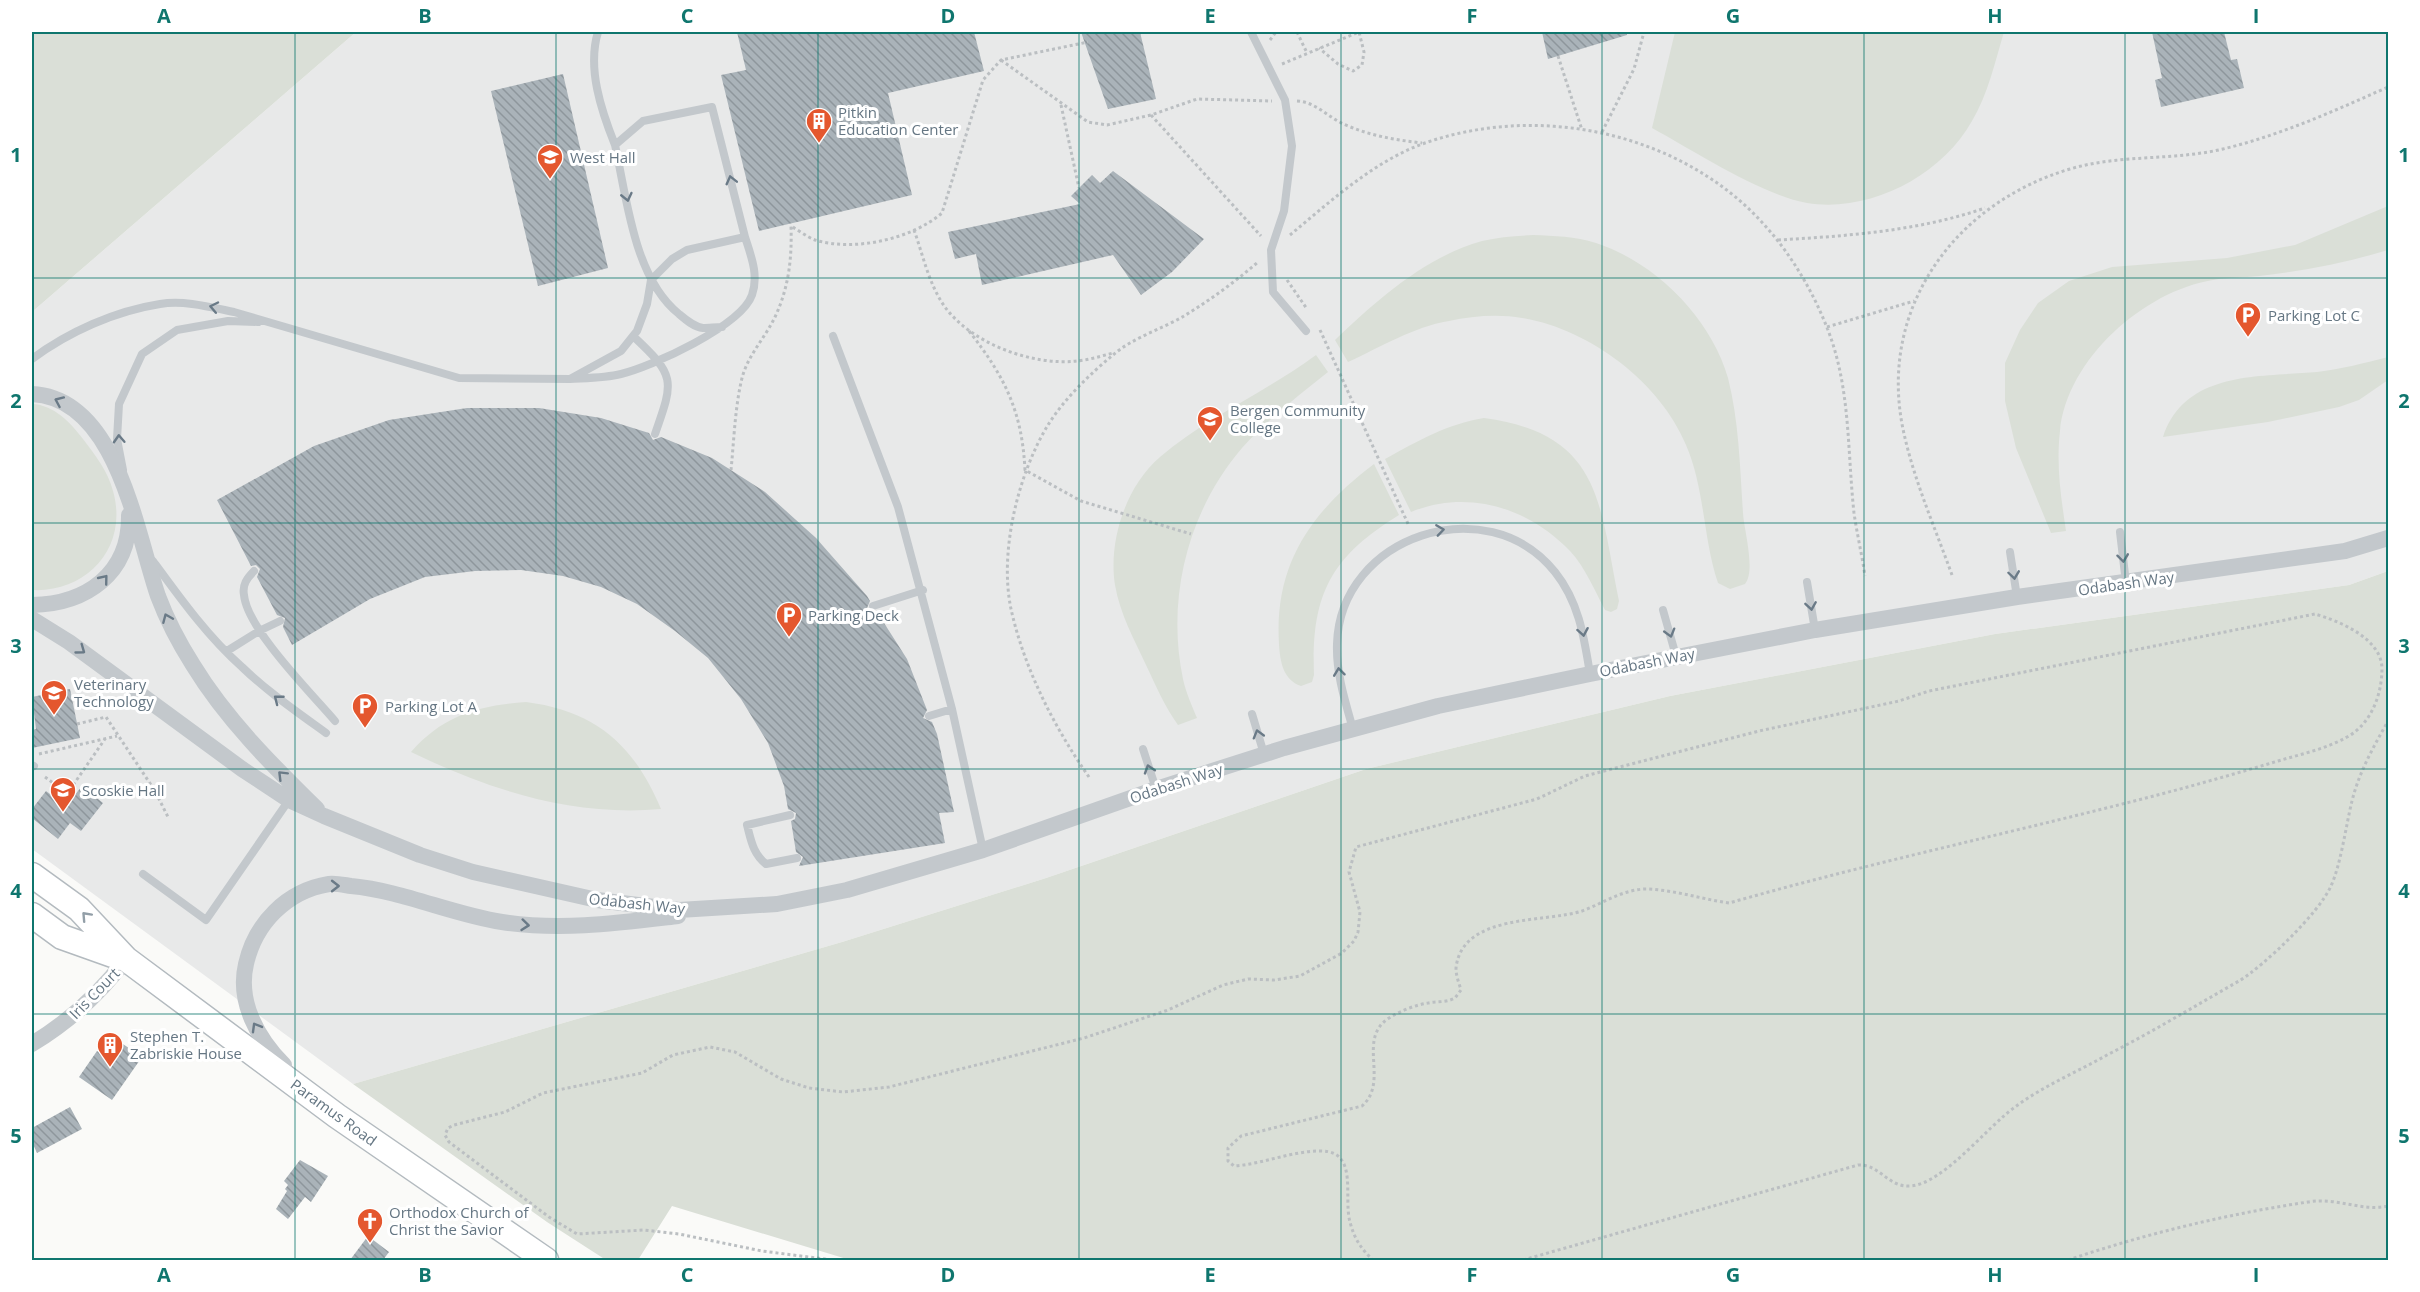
<svg xmlns="http://www.w3.org/2000/svg" width="2420" height="1292" font-family="'Open Sans',sans-serif">
<style>
.built{fill:#e8e9e9}
.green{fill:#dadfd7}
.building{fill:url(#building-back-hatch)}
.lines{fill:none;stroke-linecap:round;stroke-linejoin:round}
.secondary-casing{stroke:#b3babf;stroke-width:27}
.path{stroke:#bbbfc2;stroke-width:3;stroke-dasharray:3 3;stroke-linecap:butt}
.lane{stroke:#c3c8cc;stroke-width:8}
.street{stroke:#c3c8cc;stroke-width:16}
.secondary{stroke:#fff;stroke-width:24}
.oneway{stroke:#6a7a87}
.oneway2{stroke:#939fa8}
.grid{fill:none;stroke:#0f766e;stroke-width:1.5;stroke-opacity:0.55}
.labels{text-anchor:middle;dominant-baseline:central;stroke-width:6;stroke-linejoin:round;paint-order:stroke}
.poi-label{font-size:15px;fill:#657683;stroke:#fff;text-anchor:start}
.street-label{font-size:15px;fill:#657683;stroke:#fff}
.neatline{fill:none;stroke:#0f766e;stroke-width:2}
.grid-label{font-size:20px;text-anchor:middle;font-weight:bold;fill:#0f766e}
</style>
<defs>
<pattern id="building-back-hatch" width="6" height="6" patternUnits="userSpaceOnUse" patternTransform="scale(1.5)"><rect width="6" height="6" fill="#aab3b9"/><path d="M-1 5l2 2M0 0l6 6M5-1l2 2" fill="none" stroke="#8e969c"/></pattern>
</defs>
<rect width="100%" height="100%" fill="#fafaf8"/>
<!-- built -->
<path class="built" d="M 356,32 L 2388,32 L 2388,571 L 2349,585 L 1995,634 L 1670,696 L 1366,769 L 1046,878 L 842,942 L 353,1084 L 32,849 L 32,312 Z"/>
<!-- green -->
<path class="green" d="M 32,32 L 356,32 L 32,312 Z
M 1675,32 L 2004,32 C 1995,62 1988,94 1972,121 C 1941,176 1870,213 1807,203 C 1762,195 1694,151 1652,128 Z
M 2388,206 L 2388,250 C 2346,263 2302,271 2259,276 C 2243,278 2228,277 2213,280 C 2144,291 2067,359 2060,431 C 2056,465 2061,497 2066,531 L 2051,533 L 2016,448 L 2005,401 L 2005,363 L 2020,330 L 2038,303 L 2069,281 L 2112,267 L 2227,258 L 2295,245 Z
M 1533,235 C 1554,236 1575,236 1596,243 C 1655,262 1711,318 1728,378 C 1739,421 1740,468 1743,513 C 1744,530 1756,571 1745,584 L 1730,589 L 1718,583 C 1703,539 1705,489 1686,445 C 1660,382 1589,329 1522,318 C 1499,314 1472,316 1449,321 C 1413,327 1381,347 1348,362 L 1335,340 C 1377,300 1425,257 1482,241 C 1498,237 1516,236 1533,235 Z
M 1316,355 L 1328,372 C 1298,396 1267,420 1242,448 C 1188,511 1166,598 1183,679 C 1186,693 1192,706 1197,718 L 1178,725 C 1165,707 1156,686 1146,665 C 1134,639 1120,614 1115,585 C 1108,541 1126,486 1160,457 C 1207,417 1266,392 1316,355 Z
M 2388,357 L 2388,380 L 2359,400 L 2339,407 L 2268,422 L 2163,437 C 2185,370 2261,377 2317,372 C 2341,369 2365,363 2388,357 Z
M 32,404 C 54,405 70,422 83,439 C 95,455 108,471 113,491 C 129,547 87,593 32,590 Z
M 1484,418 C 1602,434 1599,503 1619,601 L 1617,609 L 1611,612 L 1605,610 C 1595,591 1585,567 1570,551 C 1528,507 1467,489 1411,512 L 1385,459 C 1418,441 1447,424 1484,418 Z
M 1374,464 L 1399,515 C 1331,557 1311,594 1314,675 L 1312,682 L 1301,686 C 1283,680 1280,661 1279,644 C 1274,563 1312,511 1374,464 Z
M 2388,571 L 2388,1260 L 850,1260 L 672,1206 L 638,1260 L 606,1260 L 547,1222 L 353,1084 L 842,942 L 1046,878 L 1366,769 L 1670,696 L 1995,634 L 2349,585 Z
M 526,702 C 596,711 634,745 661,809 C 573,817 489,790 411,752 C 444,715 478,706 526,702 Z"/>
<!-- building -->
<path class="building" d="M 737,32 L 974,32 L 984,71 L 888,93 L 912,195 L 759,231 L 721,75 L 746,70 Z
M 1081,32 L 1140,32 L 1156,99 L 1108,109 Z
M 1542,32 L 1626,32 L 1627,35 L 1548,59 Z
M 2152,32 L 2224,32 L 2231,60 L 2237,59 L 2244,88 L 2161,107 L 2155,80 L 2162,78 Z
M 563,74 L 608,268 L 538,286 L 491,91 Z
M 1113,171 L 1204,239 L 1172,272 L 1141,295 L 1113,255 L 982,285 L 976,254 L 955,259 L 948,232 L 1080,204 L 1071,196 L 1092,175 L 1100,183 Z
M 467,408 L 539,408 L 601,418 L 649,433 L 653,440 L 661,437 L 712,458 L 765,492 L 816,538 L 867,596 L 870,601 L 867,608 L 871,612 L 877,612 L 907,659 L 927,710 L 923,718 L 932,722 L 937,734 L 954,812 L 939,813 L 945,843 L 799,866 L 803,857 L 796,852 L 791,821 L 795,819 L 796,813 L 788,809 L 784,786 L 768,743 L 741,699 L 708,658 L 675,631 L 637,604 L 601,587 L 563,576 L 521,570 L 475,571 L 425,577 L 370,599 L 292,645 L 283,627 L 285,618 L 277,615 L 257,577 L 260,569 L 256,565 L 251,566 L 217,500 L 314,446 L 389,420 Z
M 70,689 L 80,738 L 32,748 L 32,730 L 36,729 L 32,697 Z
M 82,786 L 103,803 L 81,831 L 70,823 L 58,839 L 32,818 L 32,809 L 46,791 L 66,806 Z
M 120,1042 L 142,1057 L 112,1100 L 79,1077 L 97,1051 L 109,1059 Z
M 70,1107 L 82,1129 L 37,1153 L 32,1142 L 32,1128 Z
M 300,1160 L 328,1176 L 311,1202 L 305,1197 L 288,1219 L 276,1209 L 287,1191 L 285,1189 L 288,1185 L 284,1181 Z
M 368,1236 L 389,1252 L 383,1260 L 350,1260 Z"/>
<g class="lines">
<!-- secondary casing -->
<g class="secondary-casing">
<path id="secondary" d="M 32,875 L 79,909 L 126,959 L 337,1116 L 546,1260
M 32,915 L 62,937 L 121,958"/>
</g>
<!-- path -->
<path class="path" d="M 1297,32 L 1307,53
M 1270,40 L 1276,32
M 1558,56 L 1582,130
M 1001,60 L 1088,122 L 1107,125 L 1151,115 L 1197,99 L 1272,101
M 1282,64 L 1359,32 L 1364,52 L 1362,65 L 1353,71 L 1338,64 L 1319,48
M 1297,101 C 1317,102 1329,119 1348,126 C 1372,136 1396,140 1422,143
M 1061,105 L 1079,188
M 1151,115 L 1261,236
M 1602,132 L 1634,69 L 1644,32
M 914,230 C 923,255 929,285 945,307 C 972,344 1033,366 1077,361 C 1089,360 1101,356 1113,353
M 1290,235 C 1331,201 1374,161 1425,143 C 1525,108 1644,126 1728,191 C 1772,225 1805,273 1826,325 C 1851,386 1847,449 1854,513 C 1857,534 1862,555 1865,576
M 1778,240 C 1847,236 1919,231 1985,208
M 1287,280 L 1307,309
M 1827,327 L 1914,301
M 1320,330 L 1409,526
M 969,331 C 1005,377 1022,411 1025,470 L 1081,501 L 1191,534
M 731,470 C 734,440 735,407 742,378 C 748,355 765,338 775,317 C 789,287 792,258 791,226 C 798,230 807,237 815,240 C 854,252 912,239 942,213 L 983,80 L 1001,60 L 1088,42
M 1952,575 C 1934,525 1912,476 1902,424 C 1880,304 1958,202 2070,169 C 2120,154 2172,161 2223,149 C 2281,135 2334,111 2388,87
M 77,724 L 106,717 L 155,791 L 169,819
M 39,754 L 117,736
M 45,777 L 64,791 L 69,791 L 105,739
M 1089,777 C 1054,727 1024,668 1011,609 C 999,552 1018,474 1048,425 C 1064,399 1090,374 1113,355 C 1132,338 1162,329 1184,316 C 1210,300 1235,282 1258,262
M 832,1260 L 762,1251 L 679,1234 L 644,1230 L 577,1234 L 549,1217 L 449,1142 L 445,1135 L 448,1128 L 454,1125 L 505,1112 L 543,1093 L 642,1073 L 673,1055 L 710,1047 L 735,1052 L 781,1079 L 809,1088 L 843,1092 L 889,1087 L 1084,1038 L 1168,1010 L 1223,985 L 1248,979 L 1274,980 L 1300,976 L 1342,953 L 1354,941 L 1358,932 L 1360,912 L 1349,872 L 1356,847 L 1537,799 L 1585,776 L 1759,731 L 1899,701 L 1929,691 L 2315,614 C 2339,621 2381,638 2382,668 C 2382,695 2371,724 2347,737 C 2326,749 2301,754 2278,761 C 2241,772 2203,783 2165,793 C 2020,831 1873,862 1729,903 C 1701,899 1675,890 1647,889 C 1623,889 1604,903 1582,911 C 1545,923 1462,913 1456,968 C 1456,976 1459,983 1461,990 L 1455,998 C 1446,1003 1437,1001 1428,1003 C 1415,1005 1400,1011 1389,1018 C 1356,1039 1390,1081 1362,1106 L 1241,1136 L 1228,1148 L 1228,1161 L 1234,1166 C 1263,1164 1291,1151 1321,1151 C 1359,1151 1343,1197 1350,1222 C 1354,1238 1361,1249 1373,1260
M 1523,1260 L 1858,1165 C 1880,1164 1888,1188 1911,1186 C 1944,1183 1987,1127 2015,1107 C 2043,1086 2077,1072 2107,1055 C 2152,1032 2195,1006 2239,981 C 2265,965 2319,913 2331,886 C 2341,864 2346,825 2352,801 C 2359,772 2374,746 2388,721
M 2068,1260 C 2145,1234 2227,1214 2308,1202 C 2338,1197 2362,1212 2388,1206"/>
<!-- lane -->
<path class="lane" d="M 598,32 C 587,68 601,110 615,145
M 1251,32 L 1285,100 L 1292,146 L 1284,211 L 1271,250 L 1273,292 L 1306,331
M 745,237 C 751,256 759,275 752,295 C 741,326 651,367 621,374 C 605,378 587,378 570,379 L 621,351 L 637,331 L 647,304 L 651,280 L 672,259 L 687,250 Z
M 722,327 C 716,327 709,328 703,328 C 694,327 686,320 679,314 C 634,278 627,199 615,145 L 643,121 L 712,107 L 745,237
M 633,336 C 676,376 674,380 655,434
M 833,336 L 898,507 L 952,709 L 983,850
M 32,359 C 68,332 115,311 160,304 C 184,300 210,307 234,312 L 459,378 L 570,379
M 123,470 L 117,439 L 119,404 L 142,354 L 177,330 L 228,321 L 258,322
M 2120,532 L 2126,583
M 2010,552 L 2017,597
M 153,561 C 180,598 208,637 242,667 C 268,692 297,712 326,733
M 254,571 C 247,578 242,585 244,595 C 247,629 312,694 335,721
M 1807,582 L 1815,630
M 873,606 L 923,590
M 1663,610 L 1676,656
M 227,651 L 259,631 L 280,621
M 1252,714 L 1264,754
M 929,716 L 952,709
M 1353,729 C 1345,701 1336,673 1337,644 C 1340,536 1487,487 1555,572 C 1579,602 1584,637 1590,674
M 1143,749 L 1156,789
M 32,765 L 34,766
M 790,815 L 747,825 C 751,840 753,854 766,864 L 797,858
M 143,874 L 206,920 L 289,800"/>
<!-- street -->
<path class="street" d="M 32,394 C 117,398 136,532 158,596 C 167,620 179,643 193,665 C 226,719 272,765 317,809
M 32,605 C 86,604 130,574 129,515
M 32,619 L 69,642 L 242,769 L 289,800 L 324,816 L 420,855 L 473,872 L 597,900 L 679,910 L 777,904 L 847,890 L 983,850 L 1156,789 L 1284,748 L 1438,706 L 1590,674 L 1815,630 L 2017,597 L 2345,551 L 2388,538
M 32,1044 C 70,1021 99,995 126,959
M 284,1065 C 258,1039 237,1002 246,964 C 255,924 286,891 329,884 C 335,883 344,885 351,886 C 403,891 451,914 502,922 C 561,931 619,923 678,916"/>
<!-- secondary -->
<use href="#secondary" class="secondary"/>
</g>
<!-- one-way arrows -->
<defs><path id="oneway-chevron" d="M-2-3.5L2.5 0L-2 3.5" fill="none" stroke-width="1.6" stroke-linecap="round" stroke-linejoin="round" transform="scale(1.5)"/></defs>
<g class="oneway">
<use href="#oneway-chevron" transform="translate(731 180) rotate(-104)"/>
<use href="#oneway-chevron" transform="translate(627 197) rotate(77)"/>
<use href="#oneway-chevron" transform="translate(214 307) rotate(-168)"/>
<use href="#oneway-chevron" transform="translate(59 401) rotate(-156)"/>
<use href="#oneway-chevron" transform="translate(119 439) rotate(-93)"/>
<use href="#oneway-chevron" transform="translate(1440 530) rotate(-8)"/>
<use href="#oneway-chevron" transform="translate(2123 558) rotate(83)"/>
<use href="#oneway-chevron" transform="translate(2014 575) rotate(82)"/>
<use href="#oneway-chevron" transform="translate(104 579) rotate(-51)"/>
<use href="#oneway-chevron" transform="translate(1811 606) rotate(81)"/>
<use href="#oneway-chevron" transform="translate(167 618) rotate(-113)"/>
<use href="#oneway-chevron" transform="translate(1583 632) rotate(80)"/>
<use href="#oneway-chevron" transform="translate(1670 633) rotate(74)"/>
<use href="#oneway-chevron" transform="translate(81 650) rotate(36)"/>
<use href="#oneway-chevron" transform="translate(1339 672) rotate(-97)"/>
<use href="#oneway-chevron" transform="translate(278 699) rotate(-142)"/>
<use href="#oneway-chevron" transform="translate(1258 734) rotate(-106)"/>
<use href="#oneway-chevron" transform="translate(1149 769) rotate(-108)"/>
<use href="#oneway-chevron" transform="translate(282 775) rotate(-135)"/>
<use href="#oneway-chevron" transform="translate(335 886)"/>
<use href="#oneway-chevron" transform="translate(525 925) rotate(6)"/>
<use href="#oneway-chevron" transform="translate(256 1027) rotate(-120)"/>
</g>
<use class="oneway2" href="#oneway-chevron" transform="translate(86 916) rotate(-133)"/>
<!-- grid -->
<path class="grid" d="M 295,32 L 295,1260M 556,32 L 556,1260M 818,32 L 818,1260M 1079,32 L 1079,1260M 1341,32 L 1341,1260M 1602,32 L 1602,1260M 1864,32 L 1864,1260M 2125,32 L 2125,1260M 32,278 L 2388,278M 32,523 L 2388,523M 32,769 L 2388,769M 32,1014 L 2388,1014"/>
<!-- icons -->
<defs>
<g id="building-pin" transform="scale(1.35)"><path d="M0 17L-7.5 6A9.5 9.5 0 1 1 7.5 6Z" fill="#e4572e" stroke="#fff"/><path d="M-4-6H4V6H1V3H-1V6H-4ZM-2.5-4.3h1.7v1.8h-1.7ZM.8-4.3h1.7v1.8H.8ZM-2.5-1h1.7V.8h-1.7ZM.8-1h1.7V.8H.8Z" fill="#fff"/></g>
<g id="university-pin" transform="scale(1.35)"><path d="M0 17L-7.5 6A9.5 9.5 0 1 1 7.5 6Z" fill="#e4572e" stroke="#fff"/><path d="M0-5L7-2L0 1L-7-2ZM-4 1L0 2.5L4 1V4Q0 6-4 4Z" fill="#fff"/></g>
<g id="parking-pin" transform="scale(1.35)"><path d="M0 17L-7.5 6A9.5 9.5 0 1 1 7.5 6Z" fill="#e4572e" stroke="#fff"/><path d="M-3.5-5.5H1a3.5 3.5 0 0 1 0 7H-1V5.5H-3.5ZM-1-3.4V-.6H.8a1.4 1.4 0 0 0 0-2.8Z" fill="#fff"/></g>
<g id="church-pin" transform="scale(1.35)"><path d="M0 17L-7.5 6A9.5 9.5 0 1 1 7.5 6Z" fill="#e4572e" stroke="#fff"/><path d="M-1.2-6h2.4v3.5h3.3v2.4h-3.3V6h-2.4V-.1h-3.3v-2.4h3.3Z" fill="#fff"/></g>
</defs>
<g fill-rule="evenodd">
<use href="#building-pin" x="819" y="121"/>
<use href="#university-pin" x="550" y="157"/>
<use href="#parking-pin" x="2248" y="315"/>
<use href="#university-pin" x="1210" y="419"/>
<use href="#parking-pin" x="789" y="615"/>
<use href="#university-pin" x="54" y="693"/>
<use href="#parking-pin" x="365" y="706"/>
<use href="#university-pin" x="63" y="790"/>
<use href="#building-pin" x="110" y="1045"/>
<use href="#church-pin" x="370" y="1221"/>
</g>
<g class="labels">
<!-- poi labels -->
<g class="poi-label">
<text x="838" y="112">Pitkin<tspan x="838" dy="17">Education Center</tspan></text>
<text x="570" y="157">West Hall</text>
<text x="2268" y="315">Parking Lot C</text>
<text x="1230" y="410">Bergen Community<tspan x="1230" dy="17">College</tspan></text>
<text x="808" y="615">Parking Deck</text>
<text x="74" y="684">Veterinary<tspan x="74" dy="17">Technology</tspan></text>
<text x="385" y="706">Parking Lot A</text>
<text x="82" y="790">Scoskie Hall</text>
<text x="130" y="1036">Stephen T.<tspan x="130" dy="17">Zabriskie House</tspan></text>
<text x="389" y="1212">Orthodox Church of<tspan x="389" dy="17">Christ the Savior</tspan></text>
</g>
<!-- street labels -->
<g class="street-label">
<text transform="translate(2126 583) rotate(-8)">Odabash Way</text>
<text transform="translate(1647 662) rotate(-11)">Odabash Way</text>
<text transform="translate(1176 783) rotate(-18)">Odabash Way</text>
<text transform="translate(637 903) rotate(6)">Odabash Way</text>
<text transform="translate(94 993) rotate(-46)">Iris Court</text>
<text transform="translate(334 1112) rotate(36)">Paramus Road</text>
</g>
</g>
<!-- border -->
<rect width="2420" height="1292" fill="none" stroke="#ffffff" stroke-width="66"/>
<rect x="33" y="33" width="2354" height="1226" class="neatline"/>
<g class="grid-label">
<text x="164" y="23">A</text>
<text x="425" y="23">B</text>
<text x="687" y="23">C</text>
<text x="948" y="23">D</text>
<text x="1210" y="23">E</text>
<text x="1472" y="23">F</text>
<text x="1733" y="23">G</text>
<text x="1995" y="23">H</text>
<text x="2256" y="23">I</text>
<text x="16" y="162">1</text>
<text x="2404" y="162">1</text>
<text x="16" y="408">2</text>
<text x="2404" y="408">2</text>
<text x="16" y="653">3</text>
<text x="2404" y="653">3</text>
<text x="16" y="898">4</text>
<text x="2404" y="898">4</text>
<text x="16" y="1143">5</text>
<text x="2404" y="1143">5</text>
<text x="164" y="1282">A</text>
<text x="425" y="1282">B</text>
<text x="687" y="1282">C</text>
<text x="948" y="1282">D</text>
<text x="1210" y="1282">E</text>
<text x="1472" y="1282">F</text>
<text x="1733" y="1282">G</text>
<text x="1995" y="1282">H</text>
<text x="2256" y="1282">I</text>
</g>
</svg>
